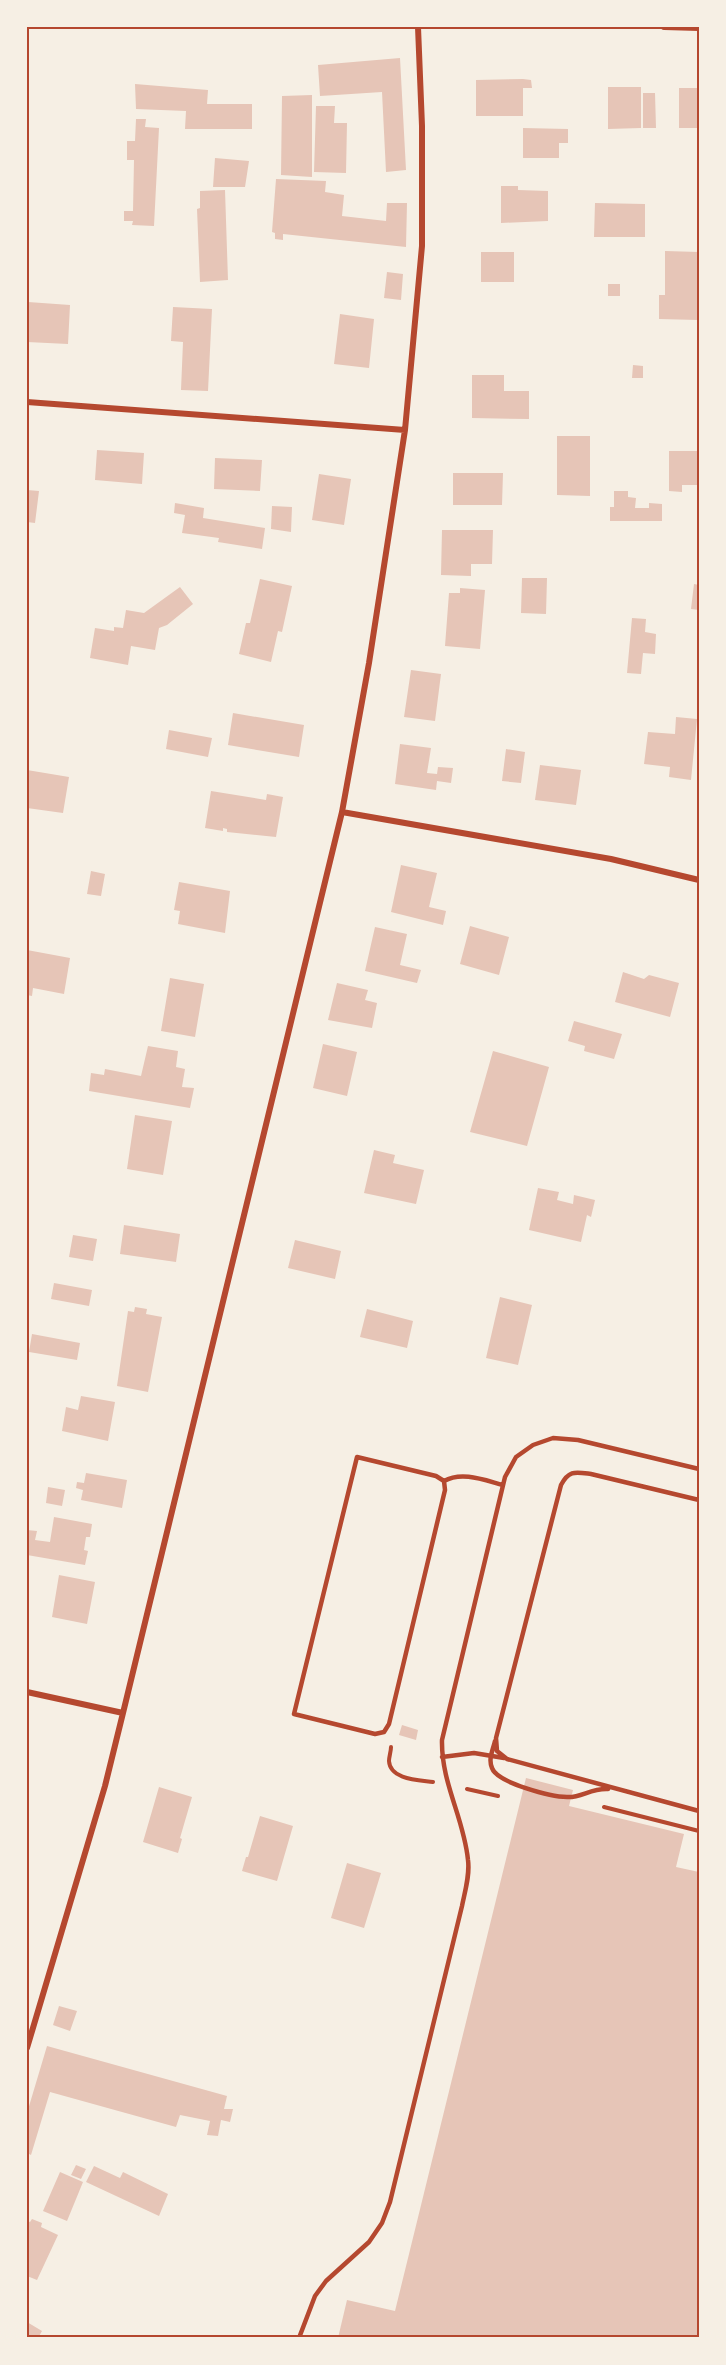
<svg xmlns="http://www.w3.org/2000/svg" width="726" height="2365" font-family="'PT Sans Narrow',sans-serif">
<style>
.building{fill:#e6c5b7}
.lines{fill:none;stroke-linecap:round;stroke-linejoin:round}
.path{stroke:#b5482f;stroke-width:4}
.service{stroke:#b5482f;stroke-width:4.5}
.minor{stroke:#b5482f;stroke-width:6}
.neatline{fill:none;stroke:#b5482f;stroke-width:2}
</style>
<rect width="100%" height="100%" fill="#f6efe4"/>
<!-- building -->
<path class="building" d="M 400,58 L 406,170 L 386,172 L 382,92 L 320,96 L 318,65 Z
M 523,79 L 531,80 L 532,88 L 523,88 L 523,116 L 476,116 L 476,80 Z
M 135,84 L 208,90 L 207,104 L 252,104 L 252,129 L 185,129 L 186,111 L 136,109 Z
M 608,87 L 641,87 L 641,128 L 608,129 Z
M 679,88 L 699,88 L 699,128 L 679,128 Z
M 643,93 L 655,93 L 656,128 L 643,128 Z
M 312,95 L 312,177 L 281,175 L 282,96 Z
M 316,106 L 335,106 L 334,123 L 347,123 L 346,173 L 314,172 Z
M 136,119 L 146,119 L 145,127 L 159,128 L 154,226 L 132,225 L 133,221 L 124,221 L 124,211 L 133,211 L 134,160 L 127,160 L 127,141 L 135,141 Z
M 523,128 L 568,129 L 568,143 L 559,143 L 559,158 L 523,158 Z
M 215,158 L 249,161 L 245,187 L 213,187 Z
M 276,179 L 326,181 L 325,192 L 344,195 L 342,216 L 386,221 L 387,203 L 407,203 L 406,247 L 283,234 L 283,240 L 275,239 L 275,233 L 272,232 Z
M 501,186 L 518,186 L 518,190 L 548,191 L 548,221 L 501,223 Z
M 225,190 L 228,280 L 200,282 L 197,209 L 200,208 L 200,191 Z
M 595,203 L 645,204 L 645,237 L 594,237 Z
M 665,251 L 699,252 L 698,320 L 659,319 L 659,295 L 665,295 Z
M 481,252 L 514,252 L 514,282 L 481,282 Z
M 387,272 L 403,274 L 401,300 L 384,298 Z
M 608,284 L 620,284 L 620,296 L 608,296 Z
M 28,302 L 70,305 L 68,344 L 27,342 Z
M 173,307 L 212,309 L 208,391 L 181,390 L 183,342 L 171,341 Z
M 340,314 L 374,319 L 369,368 L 334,364 Z
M 633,365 L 643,366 L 643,378 L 632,378 Z
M 472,375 L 504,375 L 504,391 L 529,391 L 529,419 L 472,418 Z
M 557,436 L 590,436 L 590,496 L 557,495 Z
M 97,450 L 144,453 L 142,484 L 95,480 Z
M 669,451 L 699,451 L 699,485 L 682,485 L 682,492 L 669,491 Z
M 215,458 L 262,460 L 260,491 L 214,489 Z
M 453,473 L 503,473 L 502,505 L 453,505 Z
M 319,474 L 351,479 L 344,525 L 312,520 Z
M 27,490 L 39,491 L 35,523 L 27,522 Z
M 614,491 L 628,491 L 628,497 L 636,498 L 635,508 L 649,508 L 649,503 L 662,504 L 662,521 L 610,521 L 610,507 L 614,507 Z
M 175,503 L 204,508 L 203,518 L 265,528 L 262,549 L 218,542 L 219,538 L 182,533 L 185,515 L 174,513 Z
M 272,506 L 292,507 L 291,532 L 271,529 Z
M 442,530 L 493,530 L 492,564 L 471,564 L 471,576 L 441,575 Z
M 522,578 L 547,578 L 546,614 L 521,613 Z
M 260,579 L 292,586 L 282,632 L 278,631 L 271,662 L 239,654 L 246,623 L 250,623 Z
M 694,584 L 699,585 L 699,610 L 691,609 Z
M 180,587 L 193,604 L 167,625 L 159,628 L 155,650 L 131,646 L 128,665 L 90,658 L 95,628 L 114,631 L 114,627 L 123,628 L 126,610 L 144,613 Z
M 460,588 L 485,590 L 480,649 L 445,646 L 449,593 L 460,593 Z
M 632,618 L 646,619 L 645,632 L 656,634 L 655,654 L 643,653 L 641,674 L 627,673 Z
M 411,670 L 441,674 L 435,721 L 404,717 Z
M 233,713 L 304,725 L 299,757 L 228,745 Z
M 676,717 L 697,719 L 691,780 L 669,777 L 670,767 L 644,764 L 648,732 L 675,734 Z
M 169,730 L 212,738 L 208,757 L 166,749 Z
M 400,744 L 431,748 L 427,773 L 437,774 L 438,767 L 453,768 L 451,783 L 437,781 L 436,790 L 395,784 Z
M 506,749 L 525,752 L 521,783 L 502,781 Z
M 540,765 L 581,770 L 576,805 L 535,800 Z
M 27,770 L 69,777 L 63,813 L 27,808 Z
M 211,791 L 266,800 L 267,794 L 283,797 L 276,837 L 227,832 L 227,829 L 223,828 L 223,831 L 205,828 Z
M 401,865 L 437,873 L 429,907 L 446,911 L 443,925 L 391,912 Z
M 91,871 L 105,874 L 101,896 L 87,894 Z
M 179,882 L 230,891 L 225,933 L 178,924 L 180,911 L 174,910 Z
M 470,926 L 509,937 L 499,975 L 460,964 Z
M 375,927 L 407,934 L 400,965 L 421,970 L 417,983 L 365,971 Z
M 27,950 L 70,958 L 64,994 L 33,988 L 32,996 L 27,995 Z
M 623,972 L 644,979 L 649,975 L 679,983 L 670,1017 L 615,1002 Z
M 170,978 L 204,984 L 195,1037 L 161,1031 Z
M 337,983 L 368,990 L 365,1000 L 377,1003 L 372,1028 L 328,1020 Z
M 574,1021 L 622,1034 L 614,1059 L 584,1051 L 585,1046 L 568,1041 Z
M 323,1044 L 357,1052 L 347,1096 L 313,1088 Z
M 148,1046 L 178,1051 L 176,1067 L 185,1069 L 182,1087 L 194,1088 L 190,1108 L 89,1091 L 91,1073 L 104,1075 L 105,1069 L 141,1076 Z
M 493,1051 L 549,1067 L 527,1146 L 470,1132 Z
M 135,1115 L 172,1121 L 163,1175 L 127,1169 Z
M 374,1150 L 395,1155 L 393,1163 L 424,1170 L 416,1204 L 364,1193 Z
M 538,1188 L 559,1192 L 557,1200 L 573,1204 L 574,1195 L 595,1200 L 591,1217 L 587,1215 L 581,1242 L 529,1230 Z
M 124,1225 L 180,1234 L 176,1262 L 120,1254 Z
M 73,1235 L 97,1239 L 93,1261 L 69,1257 Z
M 295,1240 L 341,1251 L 335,1279 L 288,1268 Z
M 54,1283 L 92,1290 L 89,1306 L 51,1299 Z
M 500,1297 L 532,1305 L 518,1365 L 486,1358 Z
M 135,1307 L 147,1309 L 146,1314 L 162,1317 L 148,1392 L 117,1386 L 128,1311 L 134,1312 Z
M 367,1309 L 413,1321 L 407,1348 L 360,1337 Z
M 32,1334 L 80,1343 L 77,1360 L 29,1352 Z
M 81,1396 L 115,1402 L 108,1441 L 62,1431 L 66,1407 L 78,1410 Z
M 86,1473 L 127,1480 L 122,1508 L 81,1500 L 83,1490 L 76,1488 L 77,1482 L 84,1483 Z
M 48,1487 L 65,1490 L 62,1506 L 46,1503 Z
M 54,1517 L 92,1524 L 90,1537 L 86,1537 L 84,1550 L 88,1551 L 85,1565 L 27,1555 L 27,1530 L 37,1531 L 35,1540 L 50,1542 Z
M 59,1575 L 95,1582 L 87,1624 L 52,1617 Z
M 402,1725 L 418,1730 L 416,1740 L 399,1735 Z
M 526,1778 L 573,1790 L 569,1806 L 684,1834 L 676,1867 L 699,1872 L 699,2338 L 338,2338 L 347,2300 L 395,2311 Z
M 159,1787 L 192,1797 L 180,1838 L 182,1839 L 178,1853 L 143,1842 Z
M 260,1816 L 293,1826 L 277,1881 L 242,1871 L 246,1857 L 248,1857 Z
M 347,1863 L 381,1873 L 364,1928 L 331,1918 Z
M 59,2006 L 77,2011 L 70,2031 L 53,2025 Z
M 47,2046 L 227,2096 L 224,2109 L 233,2109 L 230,2122 L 221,2120 L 218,2136 L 207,2135 L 210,2121 L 180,2115 L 176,2127 L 50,2092 L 31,2155 L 27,2153 L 27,2113 Z
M 76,2165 L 86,2169 L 81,2179 L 71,2175 Z
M 94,2166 L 120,2178 L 123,2172 L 168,2194 L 159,2216 L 86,2182 Z
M 60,2172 L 83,2182 L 67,2221 L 43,2211 Z
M 32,2219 L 42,2223 L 41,2227 L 58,2235 L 37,2280 L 27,2276 L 27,2221 L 30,2222 Z
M 27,2322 L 42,2331 L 38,2338 L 27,2338 Z"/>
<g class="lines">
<!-- path -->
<path class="path" d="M 391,1747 C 391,1751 389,1757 389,1761 C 390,1780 420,1780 433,1782
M 467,1789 L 498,1796
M 604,1807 L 699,1831"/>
<!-- service -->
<path class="service" d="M 444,1481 L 445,1490 L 389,1724 L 384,1732 L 375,1734 L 294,1714 L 357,1457 L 436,1476 L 444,1481 C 462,1471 484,1480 503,1485
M 699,1500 L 591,1474 C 575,1472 569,1470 561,1485 L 496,1738 L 497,1751 L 507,1759 L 699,1811
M 495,1741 C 493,1750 488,1759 492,1768 C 497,1783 552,1797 567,1797 C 581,1798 591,1788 608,1789
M 442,1757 L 474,1753 L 504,1758
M 299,2338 L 315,2296 L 326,2281 L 369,2242 L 382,2223 L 390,2202 L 462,1906 C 465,1891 470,1875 468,1860 C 464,1818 441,1783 442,1740 L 505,1477 L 516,1457 L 533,1445 L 553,1438 L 578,1440 L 699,1469"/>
<!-- minor -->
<path class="minor" d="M 664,27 L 699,28
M 27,402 L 405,430
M 342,812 L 611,859 L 699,880
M 27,1692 L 123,1713
M 27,2048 L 105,1786 L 123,1713 L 342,812 L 369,663 L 405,430 L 422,246 L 422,126 L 418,27"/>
</g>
<!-- border -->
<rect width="726" height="2365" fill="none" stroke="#f6efe4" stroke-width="57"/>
<rect x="28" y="28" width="670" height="2308" class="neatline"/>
</svg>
